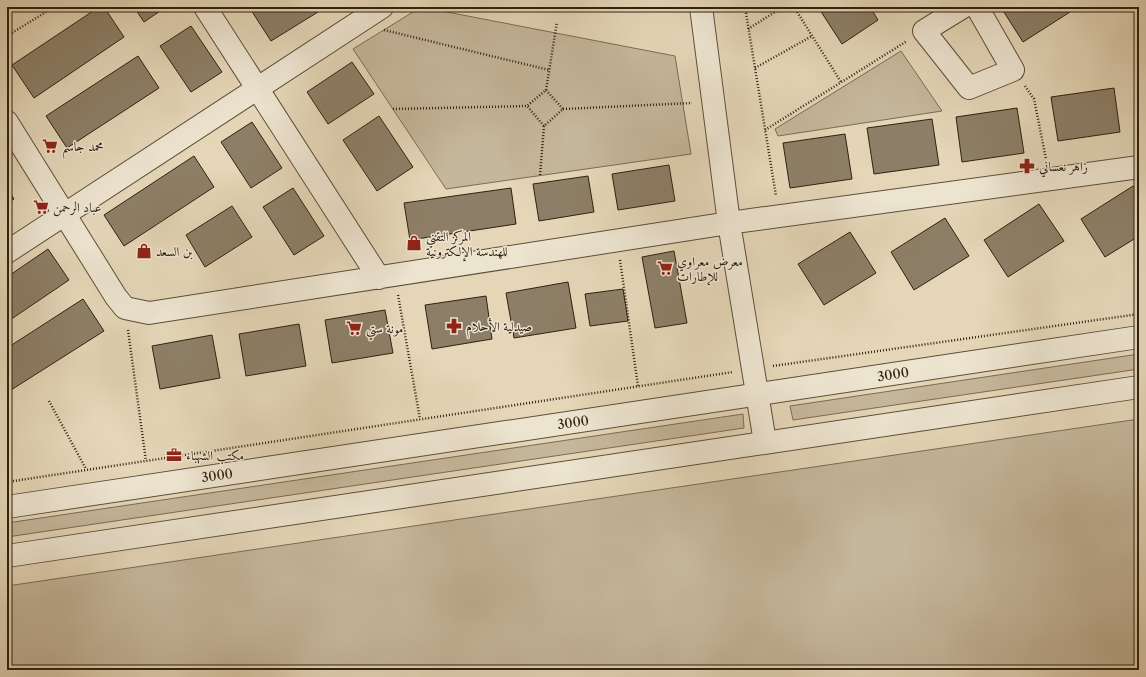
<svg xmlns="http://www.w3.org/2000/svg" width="1146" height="677" font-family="'Libre Caslon Text',Amiri,serif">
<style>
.green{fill:#c5b79b;stroke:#7a6c56}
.building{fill:#8d7f67;stroke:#2e2110}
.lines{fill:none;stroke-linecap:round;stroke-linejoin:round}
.minor-casing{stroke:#5c4e3a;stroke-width:24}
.path{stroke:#2e2110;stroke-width:2.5;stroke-dasharray:1 2;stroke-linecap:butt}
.minor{stroke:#ede4d0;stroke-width:22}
.labels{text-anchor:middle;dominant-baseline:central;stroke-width:3;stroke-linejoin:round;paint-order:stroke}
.poi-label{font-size:13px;fill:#2e2110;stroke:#ede4d0;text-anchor:start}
.street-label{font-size:13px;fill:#2e2110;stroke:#ede4d0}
</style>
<rect width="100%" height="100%" fill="#e4d6b7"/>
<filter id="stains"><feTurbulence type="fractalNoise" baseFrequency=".005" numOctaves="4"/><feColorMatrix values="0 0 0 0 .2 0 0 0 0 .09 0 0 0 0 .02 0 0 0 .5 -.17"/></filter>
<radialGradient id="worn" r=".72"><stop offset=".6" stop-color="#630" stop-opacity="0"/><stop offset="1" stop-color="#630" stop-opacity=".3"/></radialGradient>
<!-- green -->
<path class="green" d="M 421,7 L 675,56 L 691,154 L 446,189 L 353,49 Z
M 901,51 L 942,111 L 778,136 L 775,129 Z
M 1139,354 L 1139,369 L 793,420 L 790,406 Z
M 743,414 L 744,428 L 7,537 L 7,523 Z
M 1139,419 L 1139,670 L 7,670 L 7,586 Z"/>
<!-- building -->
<path class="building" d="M 99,7 L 104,7 L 124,37 L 34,98 L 12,65 Z
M 134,7 L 166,7 L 144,22 Z
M 249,7 L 315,7 L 318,12 L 271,41 Z
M 818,7 L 870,7 L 878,20 L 842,44 Z
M 1005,7 L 1067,7 L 1070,12 L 1023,42 L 1002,9 Z
M 191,26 L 222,72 L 191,92 L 160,46 Z
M 138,56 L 159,88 L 67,148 L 46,116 Z
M 352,62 L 374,94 L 328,124 L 307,92 Z
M 1114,88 L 1120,132 L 1058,141 L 1051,97 Z
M 1017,108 L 1024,153 L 962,162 L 956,117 Z
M 379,116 L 413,167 L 377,191 L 343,140 Z
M 932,119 L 939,165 L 874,174 L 867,128 Z
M 252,122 L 282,168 L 251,188 L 221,142 Z
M 845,134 L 852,179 L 790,188 L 783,143 Z
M 194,156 L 214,187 L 124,246 L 104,215 Z
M 669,165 L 675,201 L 618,210 L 612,174 Z
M 588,176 L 594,212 L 539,221 L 533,184 Z
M 1133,186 L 1139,195 L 1139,236 L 1105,257 L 1081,219 Z
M 7,188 L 14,199 L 7,203 Z
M 293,188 L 324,236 L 294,255 L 263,207 Z
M 511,188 L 516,224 L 410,240 L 404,203 Z
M 1039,204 L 1064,241 L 1008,277 L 984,240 Z
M 232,206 L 252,237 L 205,267 L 186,235 Z
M 945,218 L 969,256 L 914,290 L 891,252 Z
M 850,232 L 876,273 L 824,305 L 798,264 Z
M 48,249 L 69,280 L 7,322 L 7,277 Z
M 674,251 L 687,323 L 655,328 L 642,257 Z
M 568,282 L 576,328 L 514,338 L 506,293 Z
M 623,289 L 628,321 L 590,326 L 585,294 Z
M 486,296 L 492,339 L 432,349 L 425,305 Z
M 83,299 L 104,331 L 11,390 L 7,383 L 7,348 Z
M 385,310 L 393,353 L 332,363 L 325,320 Z
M 299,324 L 306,366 L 246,376 L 239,334 Z
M 212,335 L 220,378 L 160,389 L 152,346 Z"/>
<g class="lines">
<!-- minor casing -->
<g class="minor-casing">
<path id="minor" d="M 205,7 L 379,278
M 701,7 L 729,223 L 765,442
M 963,7 L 924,31 L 969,88 L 1013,70 L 977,7
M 7,122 L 116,297 L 125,308 L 149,313 L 729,223 L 1139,167
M 7,252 L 382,7
M 7,507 L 1139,337
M 7,556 L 1139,387"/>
</g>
<!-- path -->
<path class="path" d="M 745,7 L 776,196
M 794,7 L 841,82
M 7,28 L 11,34
M 748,29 L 783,7
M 384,30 L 549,70
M 7,36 L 54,7
M 755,68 L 812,36
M 1025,86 L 1034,99 L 1046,159
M 546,90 L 557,22
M 393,109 L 527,106
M 563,109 L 692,103
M 765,130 L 907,41
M 540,175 L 544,126 L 563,109 L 546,90 L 527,106 L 544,126
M 620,260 L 638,386
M 398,295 L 420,419
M 128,330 L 146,461
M 773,366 L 1139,314
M 49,401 L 86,469
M 7,482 L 733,372"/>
<!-- minor -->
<use href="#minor" class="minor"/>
</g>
<!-- icons -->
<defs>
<g id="supermarket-bare" transform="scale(1.2)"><path d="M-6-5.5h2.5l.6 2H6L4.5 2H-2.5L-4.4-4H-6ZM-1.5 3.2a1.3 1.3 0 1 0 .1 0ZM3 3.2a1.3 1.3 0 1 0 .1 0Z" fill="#8f2418" stroke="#ede4d0" stroke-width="2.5" paint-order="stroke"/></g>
<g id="pharmacy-bare" transform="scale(1.2)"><path d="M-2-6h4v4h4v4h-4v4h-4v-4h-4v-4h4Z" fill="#8f2418" stroke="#ede4d0" stroke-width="2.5" paint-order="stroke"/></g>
<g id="shop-bare" transform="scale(1.2)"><path d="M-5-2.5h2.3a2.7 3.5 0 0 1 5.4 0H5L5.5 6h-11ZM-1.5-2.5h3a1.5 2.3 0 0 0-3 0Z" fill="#8f2418" stroke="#ede4d0" stroke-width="2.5" paint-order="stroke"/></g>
<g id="office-bare" transform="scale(1.2)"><path d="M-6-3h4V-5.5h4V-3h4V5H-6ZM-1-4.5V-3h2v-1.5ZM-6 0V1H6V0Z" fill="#8f2418" stroke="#ede4d0" stroke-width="2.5" paint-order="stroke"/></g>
</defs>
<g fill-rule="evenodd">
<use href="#supermarket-bare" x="50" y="146"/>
<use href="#pharmacy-bare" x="1027" y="166"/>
<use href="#supermarket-bare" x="41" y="207"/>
<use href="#shop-bare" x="414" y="243"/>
<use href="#shop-bare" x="144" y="251"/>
<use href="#supermarket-bare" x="665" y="268"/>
<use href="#pharmacy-bare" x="454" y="326"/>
<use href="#supermarket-bare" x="354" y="328"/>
<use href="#office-bare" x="174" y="455"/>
</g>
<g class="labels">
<!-- poi labels -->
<g class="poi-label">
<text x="62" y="146">محمد جاسم</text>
<text x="1039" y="166">زاهر نعساني</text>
<text x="53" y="207">عباد الرحمن</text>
<text x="426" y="236">المركز التقني<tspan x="426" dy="15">للهندسة الإلكترونية</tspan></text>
<text x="156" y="251">بن السعد</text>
<text x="677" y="261">معرض معراوي<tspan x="677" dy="15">للإطارات</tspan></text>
<text x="466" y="326">صيدلية الأحلام</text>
<text x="366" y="328">مونة ستي</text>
<text x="186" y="455">مكتب الشهباء</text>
</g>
<!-- street labels -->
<g class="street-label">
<text transform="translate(893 374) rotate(-9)">3000</text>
<text transform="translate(573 422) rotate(-8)">3000</text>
<text transform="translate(217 475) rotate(-8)">3000</text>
</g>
</g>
<!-- margin -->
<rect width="1146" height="677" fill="none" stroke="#e4d6b7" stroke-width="24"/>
<rect x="8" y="8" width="1130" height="661" fill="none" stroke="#2e2110" stroke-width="2"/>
<rect x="12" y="12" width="1122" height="653" fill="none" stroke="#2e2110"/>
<rect width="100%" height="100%" filter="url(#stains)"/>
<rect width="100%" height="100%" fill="url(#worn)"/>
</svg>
